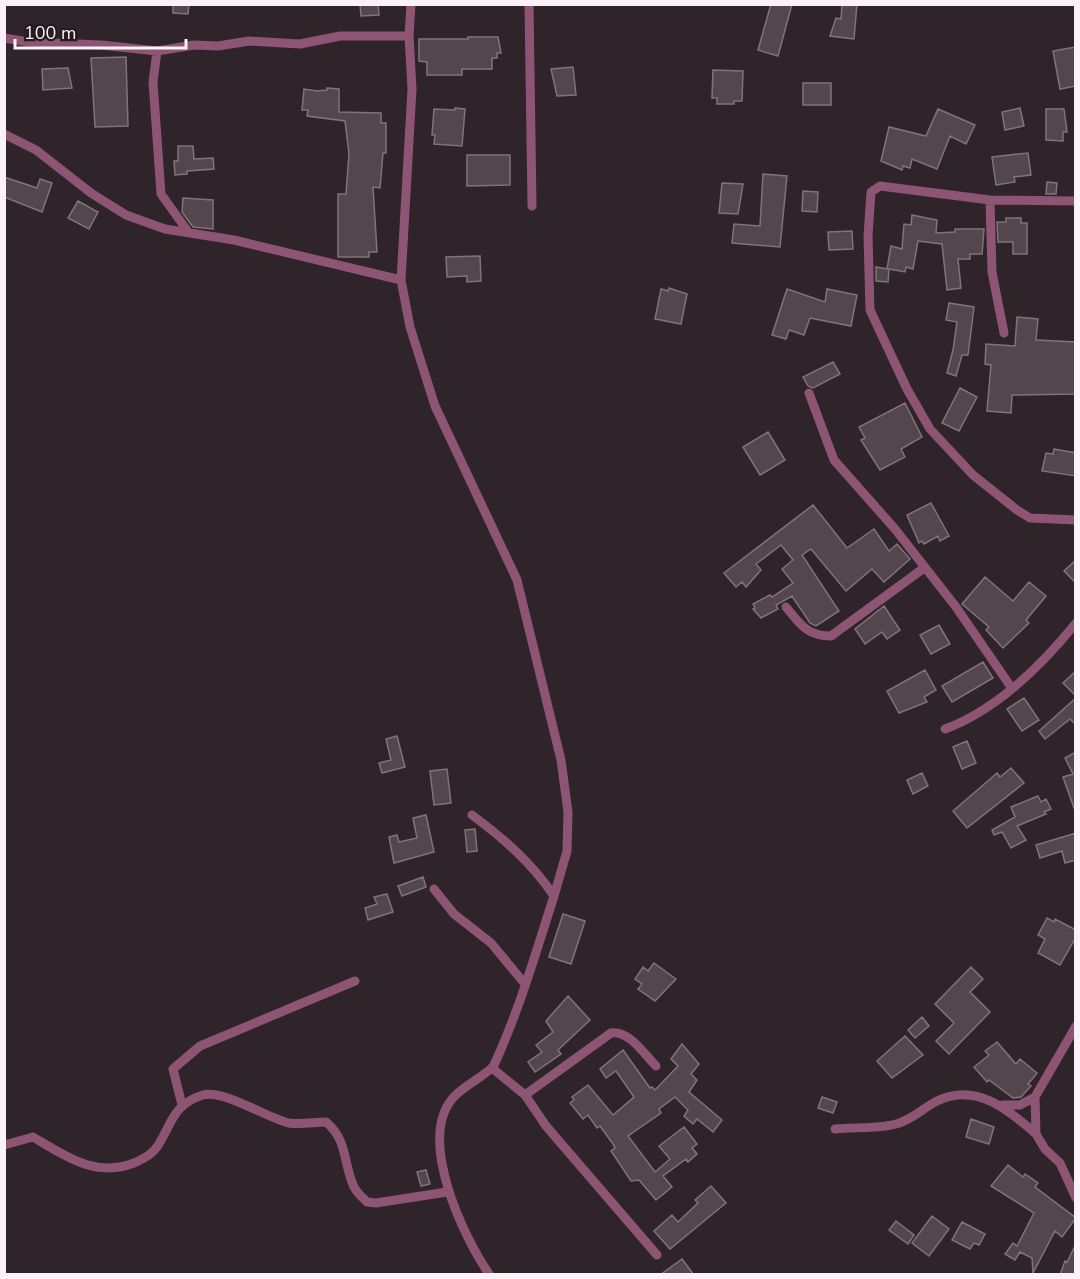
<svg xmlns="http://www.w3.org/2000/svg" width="1080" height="1279" font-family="'Nunito Sans',sans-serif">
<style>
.building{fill:#53464c;stroke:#82737a;stroke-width:1.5}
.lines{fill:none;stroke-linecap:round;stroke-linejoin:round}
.street{stroke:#8d5573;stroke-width:9}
</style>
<rect width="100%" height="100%" fill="#2f2429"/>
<!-- building -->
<path class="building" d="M 173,4 L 189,4 L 188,14 L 173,13 Z
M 360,4 L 378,4 L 379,15 L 361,16 Z
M 771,4 L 792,4 L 778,56 L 758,50 Z
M 842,4 L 857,4 L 854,39 L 830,36 L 836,18 L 841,19 Z
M 468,37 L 498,37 L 501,53 L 497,53 L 497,58 L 492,58 L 492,69 L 462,69 L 462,75 L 427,75 L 427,62 L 419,61 L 419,39 L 468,39 Z
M 1076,47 L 1076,86 L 1060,89 L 1053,51 Z
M 126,57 L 128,126 L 95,127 L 91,58 Z
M 573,67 L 576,95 L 557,96 L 551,69 Z
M 68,68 L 72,88 L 43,90 L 42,69 Z
M 713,70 L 743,71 L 742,101 L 734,101 L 734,104 L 717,104 L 717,98 L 712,98 Z
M 803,83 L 831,83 L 831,105 L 803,105 Z
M 327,88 L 339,89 L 339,112 L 381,113 L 381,123 L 386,123 L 386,153 L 383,153 L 380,188 L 373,187 L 377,252 L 369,252 L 369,257 L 338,257 L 338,194 L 346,194 L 349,154 L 345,121 L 307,116 L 308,110 L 302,110 L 304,89 L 317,91 L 327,90 Z
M 455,108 L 465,109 L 462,146 L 434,144 L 435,135 L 432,135 L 434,109 L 455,110 Z
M 1020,108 L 1024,126 L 1005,130 L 1002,112 Z
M 938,109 L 975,125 L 966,144 L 950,136 L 937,169 L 912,159 L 910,168 L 903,166 L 902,170 L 881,161 L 889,127 L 926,136 Z
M 1046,109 L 1064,109 L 1067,132 L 1063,132 L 1063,141 L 1046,140 Z
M 178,146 L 193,146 L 194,159 L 213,158 L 214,169 L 187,171 L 187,174 L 175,175 L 174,161 L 178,161 Z
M 1028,153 L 1031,175 L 1014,177 L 1015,182 L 996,185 L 992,157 Z
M 467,155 L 510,155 L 510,185 L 467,186 Z
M 763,174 L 787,176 L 780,247 L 732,243 L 734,224 L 760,226 Z
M 4,177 L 37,188 L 40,179 L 52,183 L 42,212 L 4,197 Z
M 1047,182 L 1057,183 L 1056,194 L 1046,194 Z
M 722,183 L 743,184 L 738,214 L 719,213 Z
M 803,191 L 818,192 L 817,212 L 802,211 Z
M 183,198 L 213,200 L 213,229 L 193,227 L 182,212 Z
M 78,201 L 98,212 L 89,229 L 68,218 Z
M 912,215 L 937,220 L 936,233 L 955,232 L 955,229 L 984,229 L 982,254 L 970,254 L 970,259 L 958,259 L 961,288 L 947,290 L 942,244 L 918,241 L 913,269 L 906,267 L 905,272 L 889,269 L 888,282 L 876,281 L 876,267 L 887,269 L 891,246 L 902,249 L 904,224 L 911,225 Z
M 1006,218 L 1021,218 L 1021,223 L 1027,223 L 1027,254 L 1013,254 L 1013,242 L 998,242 L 997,222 L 1006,222 Z
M 852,231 L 853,249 L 829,250 L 828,232 Z
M 480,256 L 481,281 L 467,282 L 467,276 L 447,277 L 446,257 Z
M 669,288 L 687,294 L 681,324 L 655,319 L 661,289 L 668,291 Z
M 787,289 L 825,302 L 827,289 L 857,295 L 851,326 L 810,318 L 804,335 L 789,330 L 786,339 L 772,335 Z
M 949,303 L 974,307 L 968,355 L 962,355 L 956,376 L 947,373 L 953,350 L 957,322 L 946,320 Z
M 1017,317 L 1038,319 L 1036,340 L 1076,342 L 1076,394 L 1012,395 L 1011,413 L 987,411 L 991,365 L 985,364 L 986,344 L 1015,346 Z
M 833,362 L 840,374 L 813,388 L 808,386 L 803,377 Z
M 960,388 L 977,397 L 959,431 L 942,423 Z
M 905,403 L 922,437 L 901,449 L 905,457 L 880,470 L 861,440 L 865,438 L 859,427 Z
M 768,432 L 785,460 L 760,475 L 743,447 Z
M 1054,449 L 1076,453 L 1076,476 L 1042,471 L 1046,453 L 1053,454 Z
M 931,503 L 949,536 L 940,541 L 938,536 L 924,544 L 922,541 L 919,543 L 907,515 Z
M 813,505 L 847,548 L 874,529 L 889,551 L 897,544 L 910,559 L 884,582 L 872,569 L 846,591 L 811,549 L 802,555 L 839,611 L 816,626 L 810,623 L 792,596 L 776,605 L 778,609 L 761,618 L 753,609 L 755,608 L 753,604 L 770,595 L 772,597 L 793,583 L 782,569 L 793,560 L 781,545 L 756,564 L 761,570 L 746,587 L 742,582 L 736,587 L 724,573 Z
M 1076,560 L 1076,583 L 1064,571 Z
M 985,577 L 1013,601 L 1029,582 L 1046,596 L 1026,620 L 1029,623 L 1003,648 L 986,630 L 989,627 L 962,604 Z
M 884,606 L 900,630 L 887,639 L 882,632 L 865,644 L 855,629 Z
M 939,625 L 950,644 L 931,654 L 920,635 Z
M 983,662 L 993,678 L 952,702 L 942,686 Z
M 925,670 L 936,690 L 924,697 L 927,702 L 899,713 L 887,691 Z
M 1076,671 L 1076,696 L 1063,683 Z
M 1024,698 L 1039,720 L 1022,731 L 1007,709 Z
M 1076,698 L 1076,725 L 1070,719 L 1045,739 L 1039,731 Z
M 397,736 L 405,767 L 382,773 L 379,763 L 391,760 L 386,739 Z
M 967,741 L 976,763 L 962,769 L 953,747 Z
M 1076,752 L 1076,808 L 1074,808 L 1063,777 L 1073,774 L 1065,758 Z
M 1011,768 L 1024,783 L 967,828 L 953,811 L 997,773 L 1000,777 Z
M 447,769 L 451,803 L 434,805 L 430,771 Z
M 922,773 L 928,786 L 913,794 L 907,780 Z
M 1038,796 L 1041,802 L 1046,799 L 1051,809 L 1044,812 L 1046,814 L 1017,826 L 1026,840 L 1011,848 L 1002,832 L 994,835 L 992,830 L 1015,817 L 1011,807 Z
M 426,815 L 434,852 L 394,863 L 389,837 L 397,835 L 399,842 L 417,838 L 413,818 Z
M 475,829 L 477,851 L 467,852 L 465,830 Z
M 1076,833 L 1076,860 L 1065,863 L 1062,851 L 1040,858 L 1036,845 Z
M 423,877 L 426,887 L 402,896 L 398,886 Z
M 387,894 L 393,912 L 368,920 L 365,908 L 377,904 L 374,897 Z
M 563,914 L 585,921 L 571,964 L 549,957 Z
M 1047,918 L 1054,922 L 1055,919 L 1076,930 L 1076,937 L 1060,965 L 1038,953 L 1045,939 L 1038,935 Z
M 654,963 L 676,979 L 655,1001 L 638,989 L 642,984 L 635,979 L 643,967 L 648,971 Z
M 971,967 L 983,979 L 970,992 L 990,1012 L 949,1054 L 936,1041 L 954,1023 L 935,1004 Z
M 568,996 L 590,1020 L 558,1050 L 561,1054 L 535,1072 L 528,1062 L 542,1052 L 536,1045 L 553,1032 L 546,1021 Z
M 922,1017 L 929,1026 L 915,1038 L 908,1030 Z
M 905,1036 L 923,1055 L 892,1078 L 877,1061 Z
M 997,1042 L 1016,1064 L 1020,1059 L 1037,1073 L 1028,1084 L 1031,1086 L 1021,1097 L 1013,1098 L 989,1080 L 987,1082 L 974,1067 L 989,1055 L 985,1051 Z
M 682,1044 L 699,1064 L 691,1074 L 697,1080 L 689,1092 L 722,1120 L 713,1132 L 697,1119 L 693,1124 L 684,1116 L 688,1110 L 675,1097 L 659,1109 L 661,1113 L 628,1136 L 655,1172 L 670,1159 L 659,1146 L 684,1127 L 697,1144 L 692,1148 L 697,1154 L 688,1162 L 686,1159 L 663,1176 L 672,1187 L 656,1200 L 639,1180 L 631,1181 L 611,1151 L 615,1148 L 613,1144 L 600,1126 L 597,1128 L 588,1115 L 583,1119 L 570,1103 L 574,1100 L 572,1097 L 588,1085 L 613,1115 L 634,1097 L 616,1071 L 606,1078 L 600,1069 L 623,1050 L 650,1088 L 652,1087 L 655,1090 L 678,1066 L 671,1059 Z
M 822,1097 L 837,1102 L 833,1113 L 818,1108 Z
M 971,1119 L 994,1127 L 989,1144 L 966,1137 Z
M 1008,1165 L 1023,1177 L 1025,1174 L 1038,1183 L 1035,1187 L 1076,1218 L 1062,1237 L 1055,1231 L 1033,1273 L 1032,1258 L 1020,1252 L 1015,1260 L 1005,1254 L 1013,1243 L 1017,1246 L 1034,1213 L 991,1186 Z
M 426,1170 L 430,1184 L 421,1186 L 417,1172 Z
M 711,1186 L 726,1203 L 670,1249 L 654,1231 L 672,1215 L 678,1222 L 698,1203 L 695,1200 Z
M 932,1216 L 949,1229 L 929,1256 L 912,1243 Z
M 896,1221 L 914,1235 L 908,1244 L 889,1230 Z
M 962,1222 L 985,1234 L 979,1245 L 974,1243 L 970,1249 L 952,1240 Z
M 1076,1244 L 1076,1275 L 1060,1275 L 1065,1261 L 1067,1262 Z
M 682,1259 L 694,1275 L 660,1275 Z"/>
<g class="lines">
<!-- street -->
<path class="street" d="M 529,4 L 532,206
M 4,38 L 28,42 L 101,45 L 157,51 L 194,45 L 218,46 L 249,41 L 300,44 L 340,36 L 409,36
M 157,51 L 153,82 L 161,194 L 189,233
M 4,134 L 36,150 L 91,193 L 126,215 L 165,229 L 234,240 L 401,280 L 412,89 L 409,36 L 411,4
M 990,200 L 992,272 L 1004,333
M 1076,201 L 990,200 L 880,186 L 871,192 L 868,236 L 870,310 L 907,389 L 930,429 L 973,475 L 1017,510 L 1030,518 L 1076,520
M 401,280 L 410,327 L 435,406 L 517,580 L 561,760 L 568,812 L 567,851 L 554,896
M 809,393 L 834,460 L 895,529 L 956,607 L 1011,687
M 786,607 C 800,624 807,636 831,636 L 924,568
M 945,729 C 996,710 1042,665 1076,623
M 472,815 C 503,838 532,863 554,896 C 536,952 519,1011 494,1065 C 490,1073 461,1087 452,1099 C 418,1141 463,1236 489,1274
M 434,889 L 454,914 L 491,943 L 525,984
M 1076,1026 L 1035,1097 L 1036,1134 L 1045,1149 L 1060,1163 L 1076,1198
M 492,1068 L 525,1095 L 546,1126 L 657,1255
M 525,1095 L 611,1033 C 629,1030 644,1054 656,1066
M 182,1105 L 173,1069 L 200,1046 L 355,981
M 1003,1105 L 1020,1105 L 1035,1097
M 835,1129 C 855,1127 878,1129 896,1124 C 912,1120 923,1108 937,1101 C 976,1082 1009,1110 1036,1134
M 4,1145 L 33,1137 C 65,1156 95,1178 134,1163 C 145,1158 153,1154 159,1144 C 172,1122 174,1104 203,1095 C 223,1089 267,1118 289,1123 C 300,1125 315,1122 326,1122 C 348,1140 343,1164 354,1187 C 357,1193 363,1198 367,1202 L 376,1203 L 447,1192"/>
</g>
<!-- border -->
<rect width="1080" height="1279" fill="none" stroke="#faf2f6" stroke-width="12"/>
<!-- scale -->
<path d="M15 39v9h171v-9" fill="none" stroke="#faf2f6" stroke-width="3"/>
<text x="24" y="39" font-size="18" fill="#faf2f6" stroke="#251a20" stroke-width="4.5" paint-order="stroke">100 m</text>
</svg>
